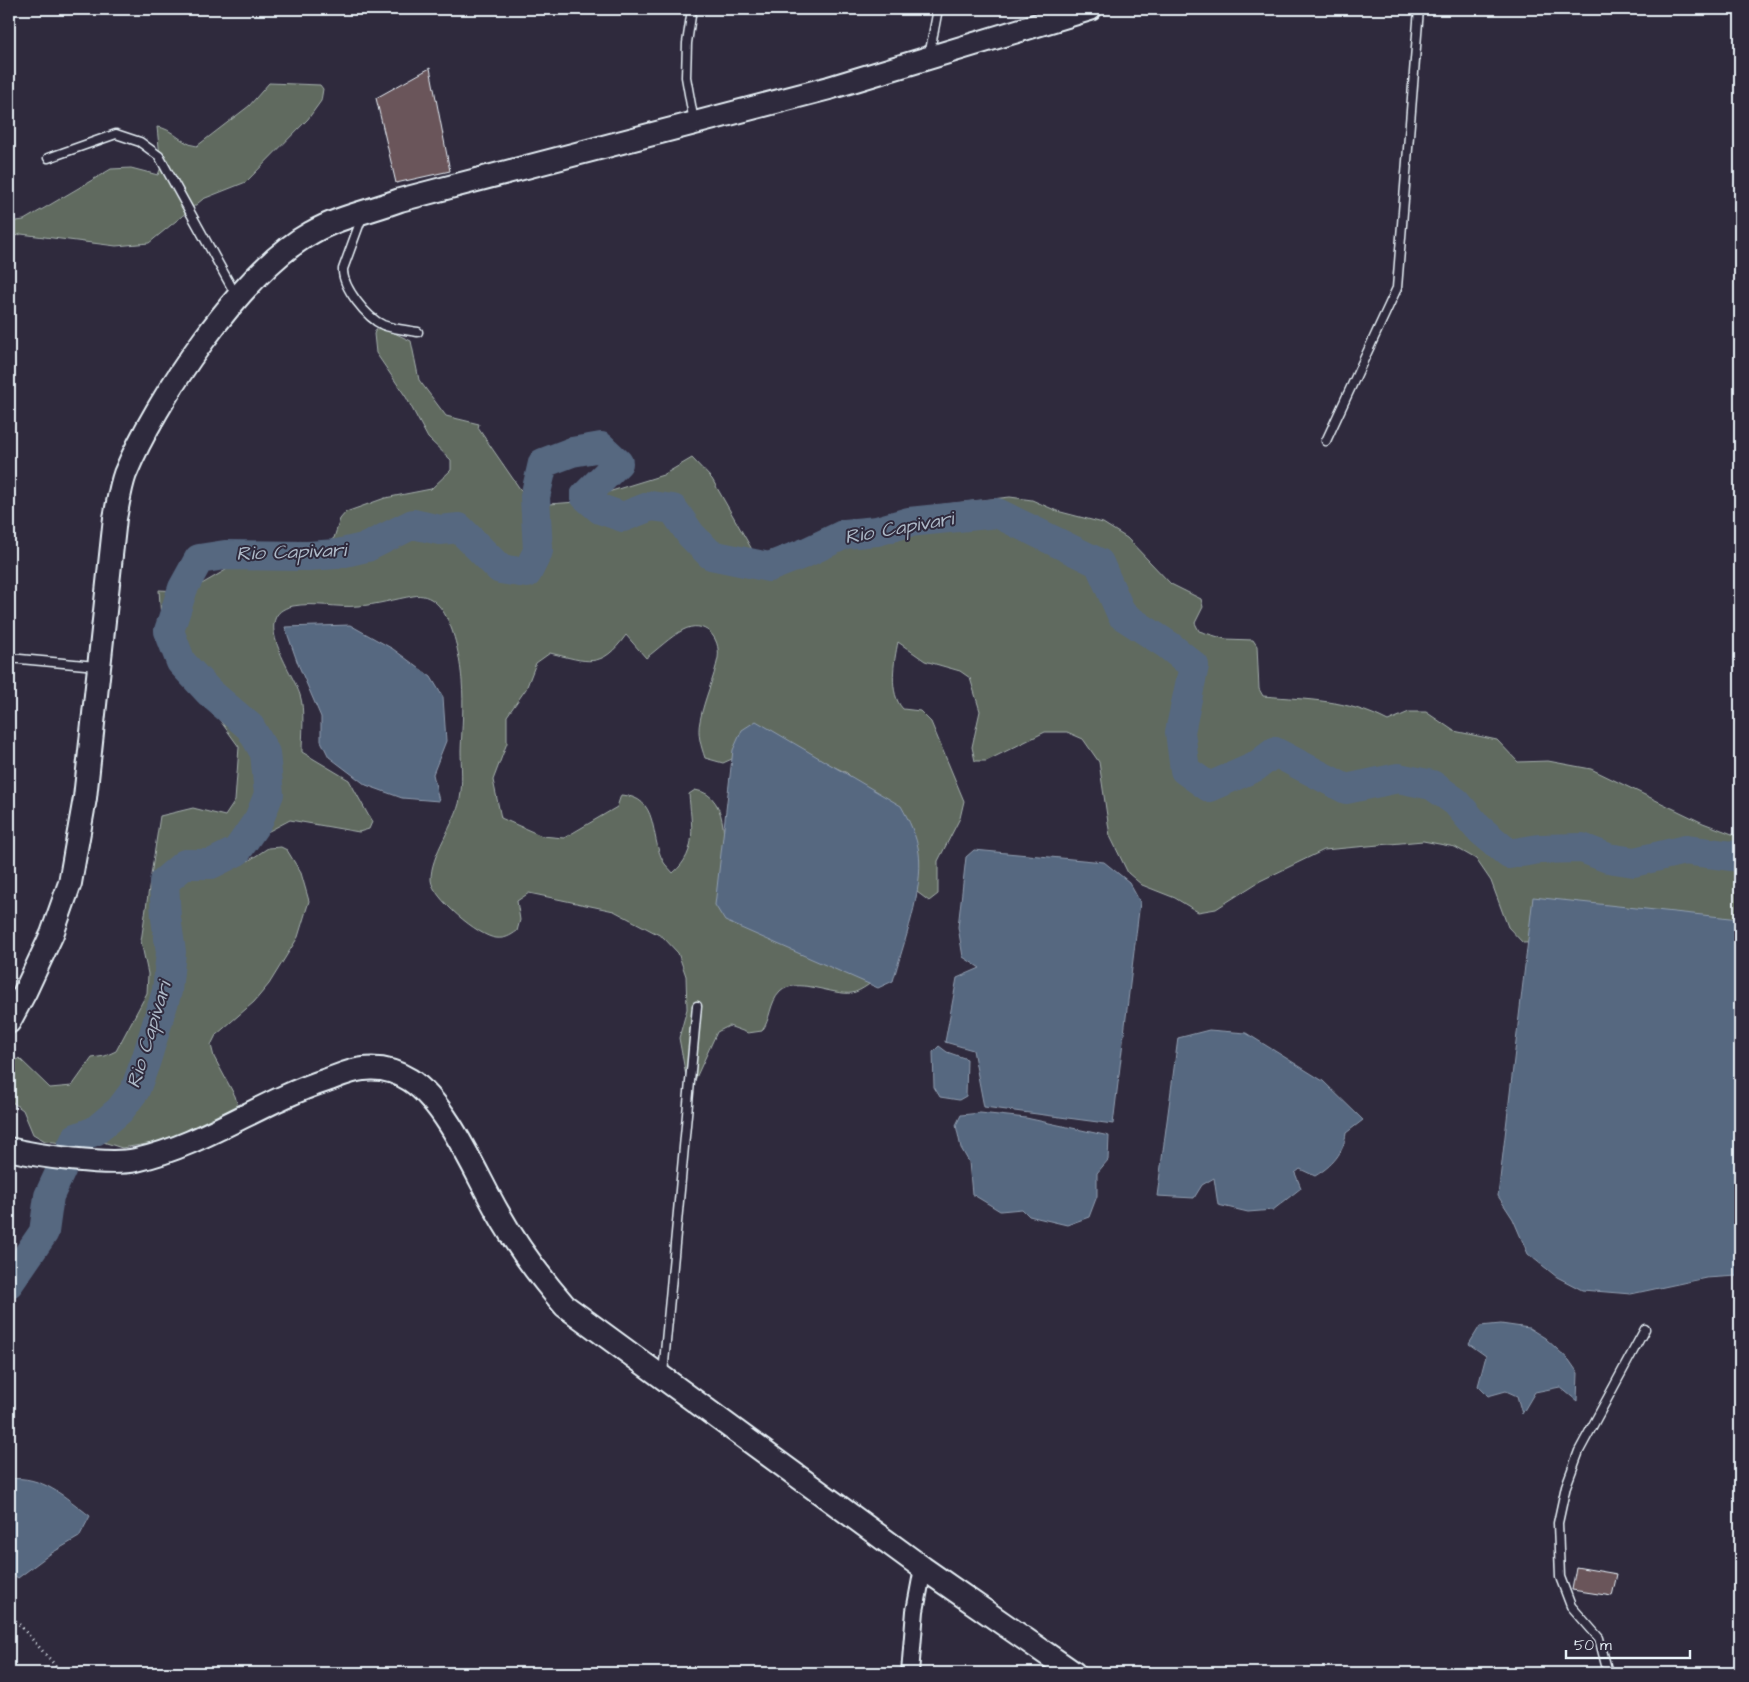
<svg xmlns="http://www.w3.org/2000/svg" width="1749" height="1682" font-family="'Architects Daughter',sans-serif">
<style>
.green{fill:#606b5f;stroke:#a4aeac}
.water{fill:#566780;stroke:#909eb0}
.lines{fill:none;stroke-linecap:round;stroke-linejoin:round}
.river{stroke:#566780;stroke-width:30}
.building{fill:#6b555a;stroke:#e8f1f8}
.service-casing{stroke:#e8f1f8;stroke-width:11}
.minor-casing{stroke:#e8f1f8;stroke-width:20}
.secondary-casing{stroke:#e8f1f8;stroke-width:26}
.path{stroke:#e8f1f8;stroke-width:3;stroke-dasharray:1 4;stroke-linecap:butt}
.service{stroke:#2f2a3d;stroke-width:8}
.minor{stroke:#2f2a3d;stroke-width:16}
.secondary{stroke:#2f2a3d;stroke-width:22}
.labels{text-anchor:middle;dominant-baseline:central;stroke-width:4;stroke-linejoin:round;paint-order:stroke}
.water-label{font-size:20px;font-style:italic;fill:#aebac8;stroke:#2f2a3d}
</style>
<rect width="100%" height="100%" fill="#2f2a3d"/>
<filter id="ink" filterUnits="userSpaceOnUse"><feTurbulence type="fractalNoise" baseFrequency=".02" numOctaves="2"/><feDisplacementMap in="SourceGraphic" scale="10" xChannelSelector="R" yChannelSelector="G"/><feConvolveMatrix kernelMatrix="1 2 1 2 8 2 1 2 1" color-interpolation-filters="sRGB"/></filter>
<g filter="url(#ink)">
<!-- green -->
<path class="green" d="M 269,83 L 320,85 L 323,89 L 321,101 L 308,119 L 246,182 L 203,199 L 149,243 L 116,246 L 21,234 L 9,239 L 9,222 L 24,220 L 111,169 L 131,168 L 158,175 L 161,167 L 157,127 C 173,128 180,144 197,146 L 249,106 Z
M 384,328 L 411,341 L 419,380 L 446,416 L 479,424 L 478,428 L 520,489 L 536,505 L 576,502 L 663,475 L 692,458 L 712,479 L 754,553 L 765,557 L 868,529 L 928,506 L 1010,497 L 1032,500 L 1057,511 L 1103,523 L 1127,538 L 1171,584 L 1201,599 L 1203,607 L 1195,623 L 1199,631 L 1225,639 L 1253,640 L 1257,646 L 1259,689 L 1263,696 C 1310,700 1345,699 1388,721 L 1409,712 L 1426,712 L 1454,731 L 1497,740 L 1518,762 L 1548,761 L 1591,769 L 1703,823 L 1740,837 L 1740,936 L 1523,943 L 1508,927 L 1491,881 L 1476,859 L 1455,847 L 1423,841 L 1324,850 L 1260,881 L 1216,909 L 1198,912 L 1175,898 L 1142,885 L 1128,873 L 1110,836 L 1099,762 L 1083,739 L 1067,732 L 1045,732 L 986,761 L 975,761 L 972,747 L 980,711 L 970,678 L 960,671 L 925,661 L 898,642 C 894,661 888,693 903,709 L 920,711 L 931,722 L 964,801 L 960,818 L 938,861 L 938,894 L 929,901 L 917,892 L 902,848 L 883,809 L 847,773 L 808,754 L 761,746 L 723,763 L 705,758 C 701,746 697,734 700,721 C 704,699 714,679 718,658 C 721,637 704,619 683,630 C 670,637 658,649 646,658 L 626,635 C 601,670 588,662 550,653 L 536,663 L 526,689 L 507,716 L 507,743 L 493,780 L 501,818 L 542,836 L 564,838 L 617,807 L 621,795 C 660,797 649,835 663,861 C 665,865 670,869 673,873 C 699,851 691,824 689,794 L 695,790 C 733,795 723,855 723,884 L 883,975 C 874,980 862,991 852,993 C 833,996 796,976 780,992 C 769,1003 771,1019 762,1031 L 748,1033 L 729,1026 L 717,1032 L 695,1080 L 688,1087 L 679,1038 L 687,1009 L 686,976 L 678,953 L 663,937 L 614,911 L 529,893 L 517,901 L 520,920 L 517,931 C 510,936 505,939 496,938 C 479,937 432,897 431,880 C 430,855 456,823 460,799 C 463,783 461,765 461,750 C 462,727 464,704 462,681 C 460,656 450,589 413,596 C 395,599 376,605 358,606 C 337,608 314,602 293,606 C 249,615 293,672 300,695 C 305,709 302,737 302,752 L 349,780 L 372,822 L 369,829 L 359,832 L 290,820 L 254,839 L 245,850 L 245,858 L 248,861 L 268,848 L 281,847 L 287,850 L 301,873 L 309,901 L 298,937 L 269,984 L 254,1002 L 216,1035 L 211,1045 L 214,1057 L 235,1096 L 239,1110 L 203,1135 L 122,1148 L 97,1140 L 78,1145 L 45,1141 L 33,1134 L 23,1110 L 12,1102 L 9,1103 L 9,1066 L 19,1058 L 50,1088 L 72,1086 L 92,1058 L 105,1056 L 116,1051 L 147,993 L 148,974 L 141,941 L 160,816 L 193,808 L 225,816 L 235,801 L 239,747 L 176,659 L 161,618 L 159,590 L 180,591 L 200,585 L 250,556 L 280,548 L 327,543 L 334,538 L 340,519 L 346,512 L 385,498 L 431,489 L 451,470 L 451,460 L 428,438 L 406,397 L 376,353 L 374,334 L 376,329 Z"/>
<!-- water -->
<path class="water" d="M 350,625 L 393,649 L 431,677 L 443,697 L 446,741 L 433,774 L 439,801 L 402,798 L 366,785 L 329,757 L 321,741 L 321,717 L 298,664 L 285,627 Z
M 756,721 L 901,806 C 909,820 917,837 919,853 C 924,889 903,945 893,981 L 878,988 L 725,921 L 715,905 L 733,750 L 742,730 Z
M 974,850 L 1104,862 L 1129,882 L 1140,902 L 1113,1124 L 984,1107 L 973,1050 L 945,1042 L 957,978 L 980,968 L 963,957 L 958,927 L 966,857 Z
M 1533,897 L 1740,919 L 1740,1279 L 1737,1276 L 1706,1278 L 1631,1294 L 1582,1290 L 1557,1277 L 1528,1254 L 1513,1219 L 1498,1196 Z
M 1209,1030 L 1246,1033 L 1323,1081 L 1363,1120 L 1346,1133 C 1344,1153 1332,1166 1315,1176 L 1300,1169 L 1295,1173 L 1301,1188 L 1273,1210 L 1248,1212 L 1218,1205 L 1214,1178 L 1202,1185 L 1194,1198 L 1157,1196 L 1178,1038 Z
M 939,1046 L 947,1052 L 967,1059 L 966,1096 L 959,1100 L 940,1097 L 934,1087 L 933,1052 Z
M 980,1113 L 1026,1118 L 1109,1136 L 1108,1160 L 1097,1173 L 1097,1196 L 1089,1217 L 1067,1225 L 1029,1216 L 1022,1209 L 1000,1211 L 972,1194 L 969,1162 L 961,1148 L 956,1125 L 961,1115 Z
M 1501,1324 L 1529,1328 L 1545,1338 L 1569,1360 L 1578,1373 L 1577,1401 L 1560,1387 L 1535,1392 L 1522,1414 L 1517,1396 L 1506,1391 L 1488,1396 L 1478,1386 L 1486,1356 L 1469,1344 L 1480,1326 Z
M 9,1479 C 42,1475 65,1497 90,1516 L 79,1537 L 50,1554 L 18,1578 L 9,1572 Z"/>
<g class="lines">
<!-- river -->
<path class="river" d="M 9,1283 L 44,1232 L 49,1196 L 76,1138 L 95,1131 L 120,1110 L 135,1090 L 146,1060 L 167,991 L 171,952 L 166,918 L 164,882 L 185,864 L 211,864 L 237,851 L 259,819 L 269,794 L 265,753 L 250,727 L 209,692 L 181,662 L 169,631 L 183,588 L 199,559 L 225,555 L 308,556 L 337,554 L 367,547 L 413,524 L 440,530 L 459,528 L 500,569 L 527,573 L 538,551 L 535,497 L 543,463 L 572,452 L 601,447 L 618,463 L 585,496 L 600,509 L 623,517 L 651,506 L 673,509 L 691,535 L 711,555 L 769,567 L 805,553 L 845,534 L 877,531 L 909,522 L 997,513 L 1099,563 L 1122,615 L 1168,645 L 1194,666 L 1180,732 L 1185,770 L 1209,787 L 1255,767 L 1275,752 L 1346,789 L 1398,778 L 1432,785 L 1456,802 L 1478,828 L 1509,854 L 1539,849 L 1582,848 L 1608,858 L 1634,862 L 1685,850 L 1740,857"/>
</g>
<!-- building -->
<path class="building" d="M 430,68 L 450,171 L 396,183 L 376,98 Z
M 1576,1567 L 1617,1574 L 1612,1596 L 1572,1590 Z"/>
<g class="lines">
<!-- service casing -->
<g class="service-casing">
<path id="service" d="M 692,9 L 687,43 L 686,77 L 694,122
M 929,56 L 938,9
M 48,158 L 116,134 L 140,142 L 159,156 L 237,297
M 362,217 L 343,269 C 342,287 367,318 383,325 C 393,329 407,330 418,332
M 1326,441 L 1397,288 L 1419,9
M 9,658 L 96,666
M 663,1374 L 697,1006
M 1608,1673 L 1599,1638 L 1571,1606 L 1560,1577 L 1558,1523 L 1566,1486 L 1579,1451 L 1645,1329"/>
</g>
<!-- minor casing -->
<g class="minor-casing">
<path id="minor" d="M 910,1673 L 915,1611 L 923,1568"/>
</g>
<!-- secondary casing -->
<g class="secondary-casing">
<path id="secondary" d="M 9,1022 L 25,992 L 52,934 L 70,883 L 85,798 L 115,518 C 118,504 120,488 125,474 C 155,401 242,271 311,233 C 338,217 371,211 400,200 L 829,88 L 1090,9
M 9,1149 C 37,1156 109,1166 136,1160 C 204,1145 261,1101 327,1080 C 338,1076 351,1070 363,1069 C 379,1067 396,1071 410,1080 C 447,1104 475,1172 497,1211 C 516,1245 539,1276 565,1306 L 923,1568 L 1074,1673"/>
</g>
<!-- path -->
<path class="path" d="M 9,1613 L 62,1673"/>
<!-- service -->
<use href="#service" class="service"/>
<!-- minor -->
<use href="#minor" class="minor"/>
<!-- secondary -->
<use href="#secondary" class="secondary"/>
</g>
</g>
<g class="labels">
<!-- water labels -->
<g class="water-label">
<text transform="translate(899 528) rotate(-10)">Rio Capivari</text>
<text transform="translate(291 552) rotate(-2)">Rio Capivari</text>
<text transform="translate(149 1035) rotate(-73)">Rio Capivari</text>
</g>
</g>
<!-- margin -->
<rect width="1749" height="1682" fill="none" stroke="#2f2a3d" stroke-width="30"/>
<rect x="15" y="15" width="1719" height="1652" fill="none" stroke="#e8f1f8" stroke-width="2" filter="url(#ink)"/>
<!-- scale -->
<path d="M1566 1650v8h124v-8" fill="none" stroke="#e8f1f8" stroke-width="2.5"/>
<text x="1574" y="1650" font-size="15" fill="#e8f1f8" stroke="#2f2a3d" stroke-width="4" paint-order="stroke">50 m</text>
</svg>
